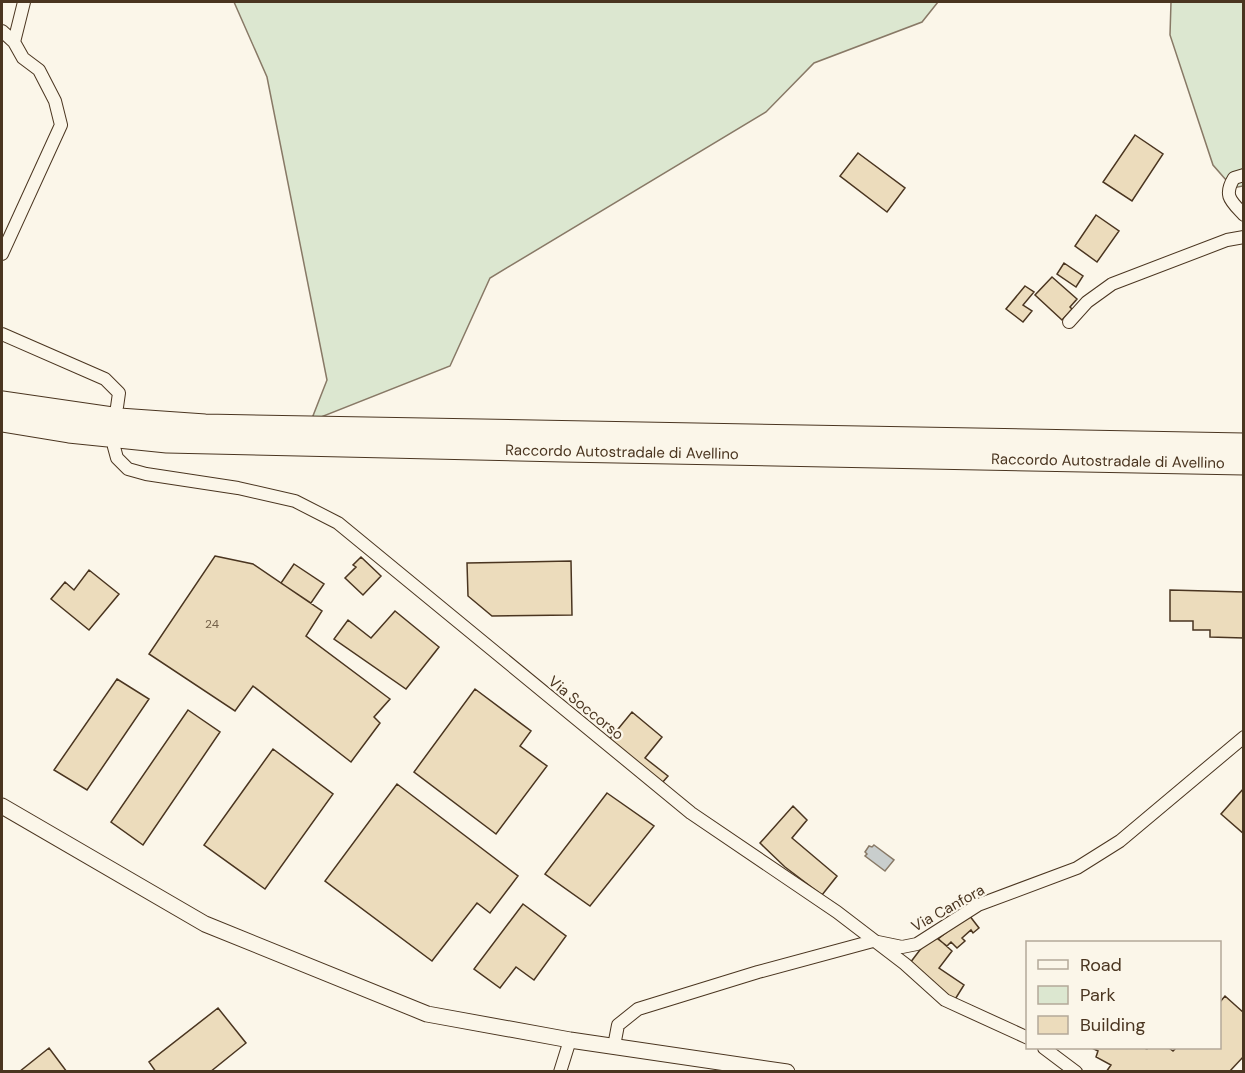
<svg xmlns="http://www.w3.org/2000/svg" width="1245" height="1073" font-family="'DM Sans',sans-serif">
<style>
.green{fill:#dce7d0;stroke:#887966;stroke-width:1.5}
.water{fill:#c9cecd;stroke:#887966;stroke-width:1.5}
.building{fill:#ecdcbc;stroke:#4a3520;stroke-width:1.5}
.lines{fill:none;stroke-linecap:round;stroke-linejoin:round}
.minor-casing{stroke:#4a3520;stroke-width:14}
.tertiary-casing{stroke:#4a3520;stroke-width:17}
.motorway-casing{stroke:#4a3520;stroke-width:23}
.minor{stroke:#fbf6e9;stroke-width:12}
.tertiary{stroke:#fbf6e9;stroke-width:15}
.motorway{stroke:#fbf6e9;stroke-width:21}
.labels{text-anchor:middle;dominant-baseline:central;stroke-width:4.5;stroke-linejoin:round;paint-order:stroke}
.number-label{font-size:12px;fill:#725f47}
.street-label{font-size:15px;fill:#4a3520;stroke:#fbf6e9}
</style>
<rect width="100%" height="100%" fill="#fbf6e9"/>
<!-- green -->
<path class="green" d="M 234,2 L 938,2 L 922,22 L 814,63 L 766,112 L 490,278 L 450,366 L 311,421 L 327,380 L 267,77 Z
M 1171,2 L 1243,2 L 1243,186 L 1233,188 L 1213,165 L 1170,35 Z"/>
<!-- water -->
<path class="water" d="M 874,845 L 894,860 L 885,871 L 865,856 L 867,854 L 865,852 L 869,846 L 872,847 Z"/>
<!-- building -->
<path class="building" d="M 1135,135 L 1163,154 L 1132,201 L 1103,182 Z
M 858,153 L 905,188 L 887,212 L 840,176 Z
M 1096,215 L 1119,231 L 1097,262 L 1075,246 Z
M 1064,263 L 1083,276 L 1076,287 L 1057,274 Z
M 1052,277 L 1077,299 L 1070,307 L 1072,309 L 1062,320 L 1035,295 Z
M 1025,286 L 1034,292 L 1023,305 L 1032,311 L 1023,322 L 1006,309 Z
M 215,556 L 253,564 L 322,611 L 306,636 L 390,699 L 374,717 L 380,723 L 351,762 L 253,686 L 235,711 L 149,654 Z
M 361,557 L 381,576 L 363,595 L 345,578 L 356,567 L 353,565 Z
M 571,561 L 572,615 L 492,616 L 468,596 L 467,563 Z
M 294,564 L 324,584 L 311,603 L 281,583 Z
M 89,570 L 119,594 L 89,630 L 51,599 L 65,582 L 74,590 Z
M 1170,590 L 1244,592 L 1244,638 L 1210,637 L 1210,630 L 1193,630 L 1193,621 L 1170,621 Z
M 395,611 L 439,647 L 406,689 L 334,639 L 348,620 L 371,638 Z
M 117,679 L 149,699 L 87,790 L 54,770 Z
M 475,689 L 531,731 L 520,746 L 547,766 L 496,834 L 414,772 Z
M 188,710 L 220,732 L 143,845 L 111,822 Z
M 632,712 L 662,737 L 645,758 L 668,776 L 662,783 L 609,740 Z
M 273,749 L 333,794 L 265,889 L 204,845 Z
M 397,784 L 518,876 L 490,913 L 477,903 L 432,961 L 325,881 Z
M 1244,788 L 1244,834 L 1221,814 Z
M 607,793 L 654,826 L 590,906 L 545,874 Z
M 793,806 L 807,820 L 792,838 L 837,876 L 822,895 L 785,867 L 760,843 Z
M 523,904 L 566,936 L 534,980 L 516,967 L 500,988 L 474,969 Z
M 969,915 L 979,928 L 973,933 L 971,930 L 962,938 L 965,941 L 957,948 L 951,942 L 947,946 L 938,939 Z
M 934,935 L 952,951 L 939,968 L 964,985 L 954,1001 L 910,963 L 926,942 Z
M 1225,996 L 1244,1013 L 1244,1056 L 1229,1072 L 1106,1072 L 1111,1065 L 1096,1057 L 1098,1051 L 1092,1048 L 1144,1048 L 1147,1049 L 1148,1048 L 1169,1048 L 1173,1051 L 1176,1048 L 1220,1048 L 1220,1002 Z
M 218,1008 L 246,1043 L 210,1072 L 156,1072 L 149,1062 Z
M 49,1048 L 67,1072 L 19,1072 Z"/>
<g class="lines">
<!-- minor casing -->
<g class="minor-casing">
<path id="minor" d="M 2,31 L 14,42 L 23,58 L 39,70 L 55,101 L 61,125 L 2,254
M 14,42 L 24,2
M 1244,175 L 1234,178 C 1223,196 1231,201 1244,215
M 1069,322 L 1087,302 L 1112,284 L 1227,240 L 1244,237
M 2,334 L 105,379 L 119,393 L 117,407
M 114,447 L 117,458 L 128,469 L 146,474 L 238,488 L 295,501 L 338,523 L 691,813 L 837,912 L 905,964 L 945,1000 L 1028,1038
M 614,1046 L 618,1025 L 638,1009 L 758,972 L 873,941 L 902,947 L 917,944 L 978,905 L 1077,868 L 1120,841 L 1244,737
M 1044,1048 L 1076,1072
M 560,1072 L 570,1040"/>
</g>
<!-- tertiary casing -->
<g class="tertiary-casing">
<path id="tertiary" d="M 2,806 L 205,924 L 427,1014 L 570,1040 L 787,1072"/>
</g>
<!-- motorway casing -->
<g class="motorway-casing">
<path id="motorway" d="M 2,402 L 119,419 L 205,425 L 1244,444
M 2,421 L 69,432 L 167,442 L 563,451 L 1244,464"/>
</g>
<!-- minor -->
<use href="#minor" class="minor"/>
<!-- tertiary -->
<use href="#tertiary" class="tertiary"/>
<!-- motorway -->
<use href="#motorway" class="motorway"/>
</g>
<g class="labels">
<!-- number labels -->
<g class="number-label">
<text x="212" y="624">24</text>
</g>
<!-- street labels -->
<g class="street-label">
<text transform="translate(622 452) rotate(1)">Raccordo Autostradale di Avellino</text>
<text transform="translate(1108 461) rotate(1)">Raccordo Autostradale di Avellino</text>
<text transform="translate(586 708) rotate(39)">Via Soccorso</text>
<text transform="translate(948 908) rotate(-29)">Via Canfora</text>
</g>
</g>
<!-- border -->
<rect width="1245" height="1073" fill="none" stroke="#4a3520" stroke-width="6"/>
<!-- legend -->
<rect x="1026" y="941" width="195" height="108" fill="#fbf6e9" stroke="#b4a999" stroke-width="1.5"/>
<rect x="1038" y="960" width="30" height="9" fill="#fbf6e9" stroke="#b4a999" stroke-width="1.5"/>
<text x="1080" y="971" font-size="18" fill="#4a3520">Road</text>
<rect x="1038" y="986" width="30" height="18" fill="#dce7d0" stroke="#b4a999" stroke-width="1.5"/>
<text x="1080" y="1001" font-size="18" fill="#4a3520">Park</text>
<rect x="1038" y="1016" width="30" height="18" fill="#ecdcbc" stroke="#b4a999" stroke-width="1.5"/>
<text x="1080" y="1031" font-size="18" fill="#4a3520">Building</text>
</svg>
